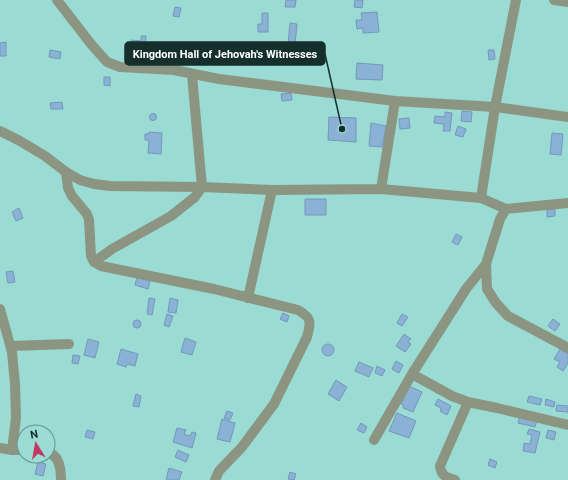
<svg xmlns="http://www.w3.org/2000/svg" width="568" height="480" font-family="Roboto,sans-serif">
<style>
.building{fill:#8bb1d5;stroke:#7298bb}
.lines{fill:none;stroke-linecap:round;stroke-linejoin:round}
.minor{stroke:#8c9581;stroke-width:10}
.leader{fill:none;stroke:#142f2c;stroke-width:1.5}
.callout-dot{fill:#142f2c;stroke:#9adbd3;stroke-width:1.5}
.callout{fill:#142f2c;stroke:#142f2c;stroke-width:1.5}
.callout-label{font-size:11px;text-anchor:middle;font-weight:bold;fill:#fff}
</style>
<rect width="100%" height="100%" fill="#9adbd3"/>
<!-- building -->
<path class="building" d="M 286,0 L 296,0 L 295,7 L 285,7 Z
M 355,0 L 363,0 L 362,8 L 354,7 Z
M 175,7 L 181,8 L 179,17 L 173,16 Z
M 377,12 L 379,32 L 363,33 L 363,28 L 357,29 L 356,20 L 362,20 L 361,13 Z
M 262,13 L 268,13 L 268,32 L 258,32 L 258,24 L 262,24 Z
M 290,23 L 297,24 L 295,44 L 288,44 Z
M 141,36 L 146,36 L 145,49 L 131,48 L 131,40 L 141,41 Z
M 6,42 L 6,56 L 0,56 L 0,43 Z
M 50,50 L 61,52 L 60,59 L 49,57 Z
M 488,50 L 494,50 L 495,59 L 489,60 Z
M 357,63 L 383,65 L 382,80 L 356,79 Z
M 104,77 L 110,77 L 110,86 L 104,85 Z
M 291,93 L 292,100 L 282,101 L 281,94 Z
M 62,102 L 63,109 L 51,109 L 50,103 Z
M 462,111 L 472,112 L 471,122 L 461,121 Z
M 445,112 L 452,113 L 450,131 L 443,131 L 444,124 L 434,123 L 435,116 L 445,117 Z
M149.5 117a3.5 3.5 0 1 1 7 0a3.5 3.5 0 1 1-7 0Z
M 329,117 L 356,118 L 356,142 L 328,140 Z
M 409,118 L 410,128 L 400,129 L 399,119 Z
M 371,123 L 386,126 L 382,147 L 369,146 Z
M 458,126 L 466,129 L 463,137 L 455,135 Z
M 149,132 L 162,133 L 161,154 L 148,153 L 149,140 L 145,140 L 145,134 L 149,134 Z
M 552,133 L 563,134 L 561,155 L 550,154 Z
M 305,199 L 326,199 L 326,215 L 305,215 Z
M 19,208 L 23,218 L 16,221 L 12,212 Z
M 555,209 L 555,216 L 547,217 L 547,210 Z
M 456,234 L 462,237 L 458,245 L 452,242 Z
M 13,271 L 15,282 L 8,283 L 6,272 Z
M 137,277 L 150,281 L 148,289 L 135,285 Z
M 149,298 L 155,299 L 152,315 L 147,314 Z
M 170,298 L 178,300 L 176,313 L 168,312 Z
M 283,313 L 289,316 L 287,322 L 280,319 Z
M 167,314 L 173,316 L 169,327 L 164,325 Z
M 402,314 L 408,317 L 402,326 L 397,323 Z
M 553,319 L 560,324 L 555,331 L 548,326 Z
M133 324a4 4 0 1 1 8 0a4 4 0 1 1-8 0Z
M 404,334 L 411,339 L 408,342 L 411,344 L 405,352 L 396,346 Z
M 185,338 L 196,342 L 192,355 L 181,352 Z
M 88,339 L 99,342 L 95,358 L 84,355 Z
M322 350a6 6 0 1 1 12 0a6 6 0 1 1-12 0Z
M 121,349 L 138,354 L 135,366 L 127,364 L 126,367 L 117,364 Z
M 560,349 L 568,354 L 568,363 L 563,371 L 557,367 L 560,362 L 554,359 Z
M 73,355 L 80,356 L 78,364 L 72,363 Z
M 396,361 L 403,365 L 399,373 L 392,369 Z
M 359,362 L 373,368 L 369,377 L 355,371 Z
M 377,366 L 385,370 L 382,376 L 375,373 Z
M 336,380 L 347,387 L 339,401 L 328,394 Z
M 409,386 L 422,392 L 413,412 L 403,408 L 404,406 L 401,404 L 404,398 L 402,397 Z
M 136,394 L 141,396 L 139,407 L 133,406 Z
M 529,396 L 542,399 L 540,405 L 527,402 Z
M 438,399 L 451,406 L 447,415 L 440,411 L 441,408 L 435,405 Z
M 546,399 L 555,402 L 554,407 L 545,405 Z
M 557,405 L 568,406 L 568,412 L 556,411 Z
M 227,411 L 233,413 L 230,420 L 224,418 Z
M 397,413 L 416,421 L 409,438 L 389,431 Z
M 520,415 L 537,420 L 535,427 L 518,423 Z
M 222,419 L 235,423 L 230,442 L 217,439 Z
M 361,423 L 367,427 L 364,433 L 357,430 Z
M 177,428 L 186,430 L 184,434 L 190,436 L 192,432 L 196,433 L 192,448 L 173,442 Z
M 529,429 L 540,432 L 535,453 L 523,451 L 524,443 L 530,444 L 532,435 L 527,434 Z
M 87,430 L 95,432 L 93,439 L 85,437 Z
M 548,430 L 556,432 L 554,440 L 546,438 Z
M 178,450 L 189,455 L 186,462 L 175,457 Z
M 490,459 L 497,462 L 495,468 L 488,465 Z
M 38,462 L 46,464 L 43,476 L 35,474 Z
M 169,468 L 182,472 L 179,480 L 166,480 Z
M 290,472 L 296,474 L 294,480 L 288,479 Z"/>
<g class="lines">
<!-- minor -->
<path class="minor" d="M 57,0 L 91,44 L 107,62 L 120,67 L 174,70 L 219,79 L 395,101 L 495,107 L 568,117
M 554,0 L 568,2
M 0,131 L 20,141 L 45,156 L 66,172 L 80,180 L 94,184 L 110,186 L 202,187 L 272,190 L 381,189 L 481,198 L 506,209 L 568,203
M 66,172 L 68,188 L 72,196 L 87,214 L 89,220 L 91,256 L 94,262 L 101,266 L 214,289 L 298,310 C 312,318 311,322 307,337 L 274,404 L 242,447 L 219,471 L 215,480
M 381,189 L 395,101
M 481,198 L 495,107 L 516,0
M 94,262 L 112,249 L 171,216 L 195,197 L 202,187 L 192,75
M 486,264 L 487,289 L 496,303 L 508,316 L 568,348
M 248,298 L 272,190
M 0,309 L 12,352 L 15,384 L 16,418 L 12,450
M 11,346 L 69,344
M 412,374 L 452,396 L 468,402 L 497,408 L 568,425
M 374,440 L 412,374 L 466,289 L 486,264 L 500,219 L 506,209
M 0,448 L 12,450 L 24,450
M 48,453 C 60,455 61,470 61,480
M 455,480 C 446,477 441,476 440,466 L 468,402"/>
</g>
<!-- callouts -->
<path class="leader" d="M342 129L325 54"/>
<circle class="callout-dot" cx="342" cy="129" r="4"/>
<rect class="callout" x="125" y="42" width="200" height="23" rx="4"/>
<g class="callout-label">
<text x="225" y="58">Kingdom Hall of Jehovah's Witnesses</text>
</g>
<!-- north arrow -->
<g transform="translate(36 444) rotate(349)"><circle r="19" fill="#9adbd3" stroke="#649690"/>
<path d="M0-3L7 15L0 10L-7 15Z" fill="#c43662"/>
<text y="-6" font-size="11" font-weight="bold" text-anchor="middle" fill="#142f2c">N</text>
</g>
</svg>
